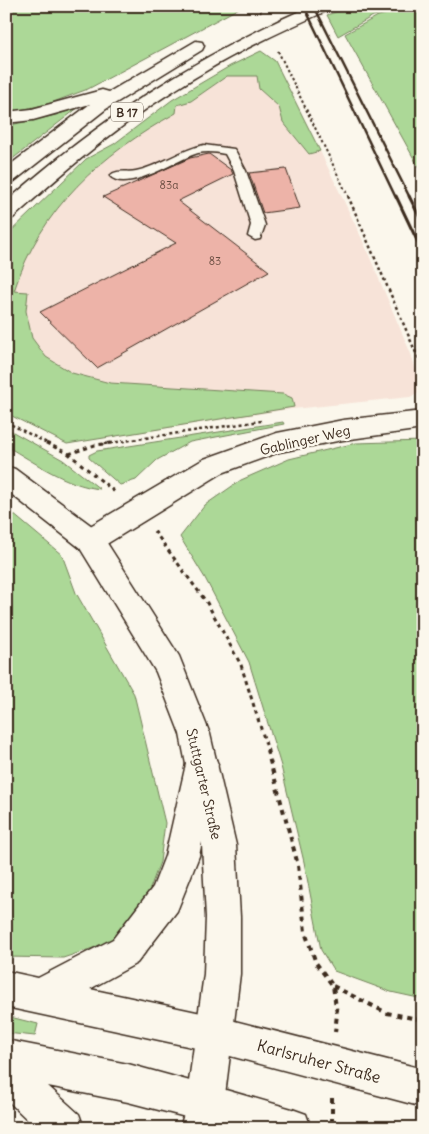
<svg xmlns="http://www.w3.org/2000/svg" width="429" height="1134" font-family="Delius,sans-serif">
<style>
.built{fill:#f7e3d8}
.green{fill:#acd897;stroke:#74815a}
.building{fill:#edb3a8;stroke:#3b2a1e}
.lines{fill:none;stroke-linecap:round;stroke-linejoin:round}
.service-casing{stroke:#3b2a1e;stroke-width:3}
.minor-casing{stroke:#3b2a1e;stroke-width:3}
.tertiary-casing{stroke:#3b2a1e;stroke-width:3}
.secondary-casing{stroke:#3b2a1e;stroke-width:3}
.trunk-casing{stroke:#3b2a1e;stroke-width:3}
.path-far3{stroke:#3b2a1e;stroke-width:2;stroke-dasharray:2.5 2.5;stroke-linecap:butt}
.path-far2{stroke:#3b2a1e;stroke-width:2.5;stroke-dasharray:3 3;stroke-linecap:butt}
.path-far1{stroke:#3b2a1e;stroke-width:3;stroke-dasharray:4 4;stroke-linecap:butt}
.path{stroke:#3b2a1e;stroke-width:4;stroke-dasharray:5 5;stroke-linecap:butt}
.service{fill:#fbf7ec;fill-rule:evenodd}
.minor{fill:#fbf7ec;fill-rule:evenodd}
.tertiary{fill:#fbf7ec;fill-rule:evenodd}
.secondary{fill:#fbf7ec;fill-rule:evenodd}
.trunk{fill:#fbf7ec;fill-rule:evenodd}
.rail-far1{stroke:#3b2a1e;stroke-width:2.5}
.rail{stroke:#3b2a1e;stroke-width:3}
.labels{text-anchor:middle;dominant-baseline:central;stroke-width:5;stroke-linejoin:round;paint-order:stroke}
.number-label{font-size:11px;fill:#684c40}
.shield{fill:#fbf7ec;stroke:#75685c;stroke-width:1}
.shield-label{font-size:12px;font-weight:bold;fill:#3b2a1e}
.street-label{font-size:14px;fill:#3b2a1e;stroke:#fbf7ec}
.near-street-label{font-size:16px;fill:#3b2a1e;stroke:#fbf7ec}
</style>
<rect width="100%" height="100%" fill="#fbf7ec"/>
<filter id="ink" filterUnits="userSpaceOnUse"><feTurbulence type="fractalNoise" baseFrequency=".02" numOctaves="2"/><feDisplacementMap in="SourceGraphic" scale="10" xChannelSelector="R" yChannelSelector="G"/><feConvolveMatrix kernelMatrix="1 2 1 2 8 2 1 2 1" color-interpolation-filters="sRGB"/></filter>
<g filter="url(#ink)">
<!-- built -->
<path class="built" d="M 238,75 L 257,76 L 259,89 L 279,107 L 283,122 L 309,154 L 320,151 L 362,239 L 411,354 L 421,387 L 419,393 L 410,397 L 283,410 L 67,444 L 6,413 L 6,236 L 86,159 L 114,144 L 172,100 L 191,101 L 227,76 Z"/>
<!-- green -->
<path class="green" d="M 6,6 L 243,6 L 88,89 L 48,104 L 6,113 Z
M 352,6 L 423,6 L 373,16 L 338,36 L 327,15 Z
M 423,7 L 423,175 L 345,34 L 378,16 Z
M 261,51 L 275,61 L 320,151 L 309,154 L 283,122 L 279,107 L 259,89 L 257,76 L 227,76 L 191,101 L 177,105 L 176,113 C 101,155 41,207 14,291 L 28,292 L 26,311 L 32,338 L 46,357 L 72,373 L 110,383 L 283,394 L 292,398 L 294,407 L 67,444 L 6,413 L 6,236 L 86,159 L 114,144 L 172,100 L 230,66 Z
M 79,107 L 6,164 L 6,126 L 56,115 Z
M 283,422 L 284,424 L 190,442 L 157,460 L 136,480 L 120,485 L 89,458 L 89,455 L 97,451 Z
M 6,428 L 63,460 L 100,489 C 65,485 36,463 6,446 Z
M 423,441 L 423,999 L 391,992 L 334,971 L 321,950 L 304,862 L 281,766 L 249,662 L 205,578 L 180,537 L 205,505 L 241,480 L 289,459 L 356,443 Z
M 6,508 L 62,555 L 76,593 L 134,694 L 165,823 L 160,862 L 145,902 L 108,943 L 63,958 L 6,957 Z
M 6,1016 L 38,1024 L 35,1036 L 6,1033 Z"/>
<!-- building -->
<path class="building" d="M 209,154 L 231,170 L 233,174 L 178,201 L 269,271 L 97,368 L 40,312 L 176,243 L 103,197 L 190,158 Z
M 286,169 L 300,208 L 263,213 L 249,173 Z"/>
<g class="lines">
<!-- service casing -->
<g class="service-casing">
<path id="service" d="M 204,145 L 234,149 L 236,152 L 246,171 L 265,225 L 260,239 L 255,240 L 248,236 L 251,225 L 234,171 L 225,154 C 216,152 207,151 198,153 C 180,158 126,194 110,176 C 116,169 128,173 136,171 C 160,166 180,150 204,145 Z"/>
</g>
<!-- minor casing -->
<g class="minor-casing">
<path id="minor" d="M 423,411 L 423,429 L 343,440 L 279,452 L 222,473 L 100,548 L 90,551 L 80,548 L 77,540 L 80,532 L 204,459 L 277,433 L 343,420 Z"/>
</g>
<!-- tertiary casing -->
<g class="tertiary-casing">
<path id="tertiary" d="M 215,1016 L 423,1069 L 423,1107 L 215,1052 L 202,1047 L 197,1034 L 202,1021 Z
M 205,1084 L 292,1109 L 306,1114 L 311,1128 L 180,1128 L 191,1089 Z"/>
</g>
<!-- secondary casing -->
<g class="secondary-casing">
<path id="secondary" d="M 6,466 L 15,469 L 100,532 L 179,656 L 210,734 L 236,845 L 240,917 L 240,974 L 224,1103 L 219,1117 L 205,1122 L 191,1117 L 186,1103 L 204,974 L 206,917 L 202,845 L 180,734 L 156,672 L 80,548 L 6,490 Z"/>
</g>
<!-- trunk casing -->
<g class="trunk-casing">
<path id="trunk" d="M 311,6 L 333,6 L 331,9 C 286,29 242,49 201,74 C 132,114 72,164 13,218 L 6,219 L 6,202 C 100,119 196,56 311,6 Z
M 196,41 L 202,42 L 204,46 L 202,50 L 106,109 L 13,182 L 6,184 L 6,168 L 90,104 L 33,120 L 6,123 L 6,112 L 32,109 L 102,90 L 109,92 Z
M 202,749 L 213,753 L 218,764 L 199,856 L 177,911 L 137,963 L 90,989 L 215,1016 L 228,1021 L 233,1034 L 228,1047 L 215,1052 L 6,1007 L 6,971 L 38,978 L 113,939 L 153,887 L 165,856 L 186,764 L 191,753 Z
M 6,1040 L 128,1064 L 219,1089 L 224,1103 L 219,1117 L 205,1122 L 128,1102 L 48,1086 L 79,1114 L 84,1128 L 36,1128 L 6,1099 Z"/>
</g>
<!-- path-far3 -->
<path class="path-far3" d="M 258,6 L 261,13
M 278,51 L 349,198"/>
<!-- path-far2 -->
<path class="path-far2" d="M 348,196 L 423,369
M 6,422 L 49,444
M 104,444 L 261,421"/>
<!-- path-far1 -->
<path class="path-far1" d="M 46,443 L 69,454 L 116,493
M 69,454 L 95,445 L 112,443
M 154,531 L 207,603 L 241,665 L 268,751"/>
<!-- path -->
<path class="path" d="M 267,750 L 298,865 L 305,932 L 316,963 L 333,986 L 337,1014 L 335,1032
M 333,986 L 387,1013 L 423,1020
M 332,1098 L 332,1128"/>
<!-- service -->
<use href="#service" class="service"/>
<!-- minor -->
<use href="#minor" class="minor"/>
<!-- tertiary -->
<use href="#tertiary" class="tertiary"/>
<!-- secondary -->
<use href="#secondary" class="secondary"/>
<!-- trunk -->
<use href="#trunk" class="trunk"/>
<!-- rail-far1 -->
<path class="rail-far1" d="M 304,6 L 396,198
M 314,6 L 410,198"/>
<!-- rail -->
<path class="rail" d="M 396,196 L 423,253
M 409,196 L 423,224"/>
</g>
</g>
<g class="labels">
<!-- number labels -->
<g class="number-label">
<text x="169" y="185">83a</text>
<text x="215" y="261">83</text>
</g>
<!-- shield labels -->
<rect class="shield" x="111" y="102.5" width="32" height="19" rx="4"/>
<g class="shield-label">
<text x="127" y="112">B 17</text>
</g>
<!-- street labels -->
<g class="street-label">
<text transform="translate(305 440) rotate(-13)">Gablinger Weg</text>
<text transform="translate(204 784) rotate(77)">Stuttgarter Straße</text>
</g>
<!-- near-street labels -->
<g class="near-street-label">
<text transform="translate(319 1061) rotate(15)">Karlsruher Straße</text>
</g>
</g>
<!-- margin -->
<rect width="429" height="1134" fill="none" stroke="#fbf7ec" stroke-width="25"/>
<rect x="12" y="12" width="404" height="1109" fill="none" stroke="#3b2a1e" stroke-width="2" filter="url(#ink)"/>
</svg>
